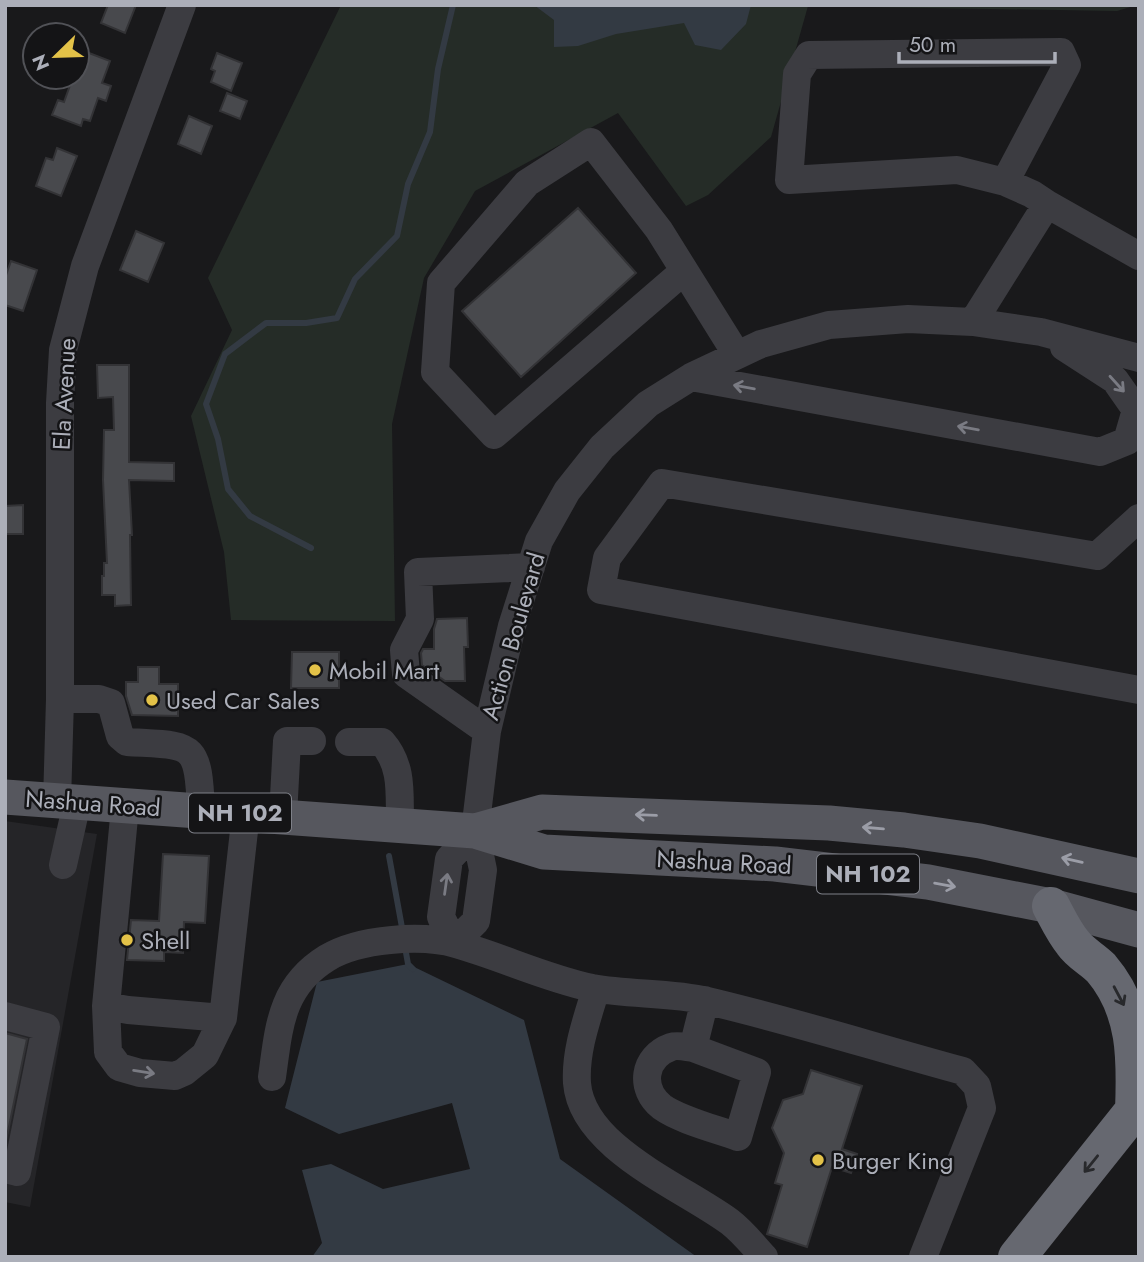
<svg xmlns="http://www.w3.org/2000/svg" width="1144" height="1262" font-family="Jost,sans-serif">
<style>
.built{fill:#252528}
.green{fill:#252c27}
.water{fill:#333a43}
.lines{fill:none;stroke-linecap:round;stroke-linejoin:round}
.stream{stroke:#333a43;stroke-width:6}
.building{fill:#48494d;stroke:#333336;stroke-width:2}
.minor{stroke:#3c3c41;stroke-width:28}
.major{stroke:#56575e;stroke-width:35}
.highway{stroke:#666870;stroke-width:38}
.oneway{stroke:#7a7b83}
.oneway2{stroke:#9b9da7}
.oneway3{stroke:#28292c}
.poi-dot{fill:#e3c248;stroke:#141416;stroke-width:2.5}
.labels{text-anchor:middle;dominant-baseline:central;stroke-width:5;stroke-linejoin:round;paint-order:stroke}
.shield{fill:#141416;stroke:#7e8088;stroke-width:2}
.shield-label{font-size:23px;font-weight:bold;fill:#acafb9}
.street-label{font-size:24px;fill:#acafb9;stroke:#141416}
.poi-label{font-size:24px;fill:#acafb9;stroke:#141416;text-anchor:start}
</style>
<rect width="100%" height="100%" fill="#19191b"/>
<!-- built -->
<path class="built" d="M 5,821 L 97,834 L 30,1207 L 5,1202 Z"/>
<!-- green -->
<path class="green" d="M 341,5 L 1137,5 L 1117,11 L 808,6 L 771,137 L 708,195 L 686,206 L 618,113 L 475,191 L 424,278 L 392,424 L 395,621 L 231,620 L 224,552 L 191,416 L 232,330 L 208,278 Z"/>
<!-- water -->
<path class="water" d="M 534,5 L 751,5 L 746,24 L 721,50 L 695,45 L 684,23 L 616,34 L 578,46 L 554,47 L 554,20 Z
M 408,964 L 524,1020 L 560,1159 L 697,1257 L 312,1257 L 322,1243 L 302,1170 L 331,1164 L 383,1189 L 470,1169 L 452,1103 L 339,1134 L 285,1108 L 317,982 Z"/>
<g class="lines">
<!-- stream -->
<path class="stream" d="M 311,548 L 250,516 L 228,489 L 218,439 L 206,404 L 225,354 L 266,323 L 306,323 L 337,318 L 355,279 L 397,236 L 408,184 L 430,132 L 438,69 L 453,5
M 389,856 L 403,933
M 405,947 L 408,964 L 413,969"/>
</g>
<!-- building -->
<path class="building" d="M 108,5 L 136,5 L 125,33 L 101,23 Z
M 89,53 L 110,61 L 102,83 L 111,86 L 106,101 L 98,98 L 90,121 L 83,119 L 81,126 L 52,115 L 58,100 L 64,102 L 73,77 L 77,77 L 78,65 L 84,68 Z
M 217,53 L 242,63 L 231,91 L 211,82 L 215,71 L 211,69 Z
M 227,93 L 247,101 L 240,119 L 220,111 Z
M 189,116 L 212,126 L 201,154 L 178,144 Z
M 57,148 L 77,156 L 61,196 L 36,186 L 46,158 L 53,160 Z
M 578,208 L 636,273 L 521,377 L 462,311 Z
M 136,231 L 164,243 L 148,282 L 120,270 Z
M 11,261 L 37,270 L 23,311 L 5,305 L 5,278 Z
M 97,365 L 129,365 L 129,462 L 174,463 L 174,481 L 129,480 L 132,535 L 130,535 L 131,605 L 115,606 L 115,595 L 102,595 L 102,576 L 104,576 L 104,563 L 107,563 L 103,480 L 104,430 L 114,430 L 113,397 L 98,398 Z
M 23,505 L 23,534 L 5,534 L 5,506 Z
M 467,618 L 468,647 L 464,647 L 465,681 L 445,681 L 422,665 L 421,653 L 423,649 L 434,649 L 434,629 L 437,619 Z
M 292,652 L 339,652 L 339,688 L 291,688 Z
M 138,667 L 159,667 L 159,684 L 178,684 L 178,716 L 132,715 L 126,696 L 126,682 L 138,682 Z
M 163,854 L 209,856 L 205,923 L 184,922 L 183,953 L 164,952 L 164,961 L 127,960 L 131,920 L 159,921 Z
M 5,1033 L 27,1039 L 5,1146 Z
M 811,1070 L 862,1086 L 842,1149 L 857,1154 L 851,1173 L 832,1167 L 807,1247 L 767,1234 L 782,1185 L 775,1183 L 784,1153 L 772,1128 L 783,1100 L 803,1094 Z"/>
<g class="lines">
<!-- minor -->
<path class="minor" d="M 1047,204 L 1139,256
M 684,271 L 494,435 L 435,372 L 441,283 L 527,183 L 591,142 L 659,230 L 737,355
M 973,322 L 1047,204 L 1032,194 L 1005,182 L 957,170 L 789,180 L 797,74 L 809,55 L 1061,52 L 1067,65 L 1005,182
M 691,377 L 1100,452 L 1127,441 L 1136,410 L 1115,380 L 1064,347
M 1139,518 L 1097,556 L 662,483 L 607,558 L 601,590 L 1139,690
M 60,699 L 99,699 L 111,703 L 120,736 L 127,742 C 193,746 198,740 201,810
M 487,731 L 406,674 L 404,650 L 420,619 L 418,572 L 531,567
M 349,742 L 382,742 C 404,767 399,795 400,826
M 57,802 L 60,699 L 60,403 L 63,350 L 85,266 L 182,5
M 125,807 L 106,1006 L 108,1052 L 119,1067 L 140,1073 L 175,1076 L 184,1072 L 205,1055 L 223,1018 L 246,813
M 283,816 L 287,741 L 312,741
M 63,865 L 77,803
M 454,943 L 476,921 L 483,870 L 475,831 L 487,731 L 512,626 L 539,541 L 567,491 L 602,447 L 648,404 L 691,377 L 761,344 L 829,325 L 908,319 L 973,322 L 1041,332 L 1139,358
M 454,943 L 441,917 L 449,859 L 475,831
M 596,989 C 587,1019 575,1051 577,1083 C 582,1148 683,1187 730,1222 C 743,1232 753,1245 764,1257
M 106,1006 L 128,1010 L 223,1018
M 5,1016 L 46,1027 L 17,1172 L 5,1169
M 693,1048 L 757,1072 L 738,1137 C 716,1129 680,1120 662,1107 C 639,1089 643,1057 671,1047 C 677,1045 686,1047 693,1048 L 705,1000
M 272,1077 C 279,1028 280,987 327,958 C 358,939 421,934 456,944 C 502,957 545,978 592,988 C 630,995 670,992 708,1001 C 793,1021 878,1048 963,1071 L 977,1086 L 982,1108 L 923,1257"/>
<!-- major -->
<path class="major" d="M 5,797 L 475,831 L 544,852 L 775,864 L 928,882 L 1051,906 L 1139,930
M 475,831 L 542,812 L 829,823 L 904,830 L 980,841 L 1139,876"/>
<!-- highway -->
<path class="highway" d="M 1051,906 C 1058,919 1064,932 1073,943 C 1080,953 1092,959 1101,968 C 1137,1010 1136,1059 1134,1111
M 1017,1257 L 1139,1104"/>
</g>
<!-- one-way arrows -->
<defs><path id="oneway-shaft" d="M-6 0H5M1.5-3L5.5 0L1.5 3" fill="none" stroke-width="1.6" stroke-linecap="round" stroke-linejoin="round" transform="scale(1.75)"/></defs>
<g class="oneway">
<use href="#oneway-shaft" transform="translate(1117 384) rotate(48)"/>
<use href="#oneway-shaft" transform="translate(744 387) rotate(-170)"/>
<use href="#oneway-shaft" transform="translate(968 428) rotate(-170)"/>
<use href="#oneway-shaft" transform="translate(446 884) rotate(-82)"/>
<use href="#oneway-shaft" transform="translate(144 1072) rotate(9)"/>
</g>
<g class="oneway2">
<use href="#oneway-shaft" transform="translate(646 815) rotate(-178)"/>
<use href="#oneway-shaft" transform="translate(873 828) rotate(-175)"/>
<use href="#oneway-shaft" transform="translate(1072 860) rotate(-167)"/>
<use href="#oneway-shaft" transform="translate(945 885) rotate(10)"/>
</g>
<g class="oneway3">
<use href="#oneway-shaft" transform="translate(1119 996) rotate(62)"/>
<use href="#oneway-shaft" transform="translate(1091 1164) rotate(129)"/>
</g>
<!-- markers -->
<g class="poi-dot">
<circle cx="315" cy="670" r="7"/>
<circle cx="152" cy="700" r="7"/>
<circle cx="127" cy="940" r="7"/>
<circle cx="818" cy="1160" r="7"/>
</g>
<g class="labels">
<!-- shield labels -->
<g class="shield">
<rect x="189" y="793.5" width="102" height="39" rx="5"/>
<rect x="817" y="854.5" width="102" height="39" rx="5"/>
</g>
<g class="shield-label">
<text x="240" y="813">NH 102</text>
<text x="868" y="874">NH 102</text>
</g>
<!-- street labels -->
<g class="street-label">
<text transform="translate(64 394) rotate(-87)">Ela Avenue</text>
<text transform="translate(513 636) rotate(-74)">Action Boulevard</text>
<text transform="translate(93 803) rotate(4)">Nashua Road</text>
<text transform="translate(724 862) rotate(3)">Nashua Road</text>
</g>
<!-- poi labels -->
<g class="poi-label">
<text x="329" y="670">Mobil Mart</text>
<text x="166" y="700">Used Car Sales</text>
<text x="141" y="940">Shell</text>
<text x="832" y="1160">Burger King</text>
</g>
</g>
<!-- border -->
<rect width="1144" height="1262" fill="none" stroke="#acafb9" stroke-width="14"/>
<!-- north arrow -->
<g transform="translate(56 56) rotate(247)"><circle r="33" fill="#141416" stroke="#515257" stroke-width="2"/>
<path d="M0-5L12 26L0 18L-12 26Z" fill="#e3c248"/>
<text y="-10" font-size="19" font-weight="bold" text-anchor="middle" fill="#acafb9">N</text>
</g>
<!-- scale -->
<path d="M899 52v10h156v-10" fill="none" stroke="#acafb9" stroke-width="3.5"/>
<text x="909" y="52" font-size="21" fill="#acafb9" stroke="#141416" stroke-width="5" paint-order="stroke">50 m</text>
</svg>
